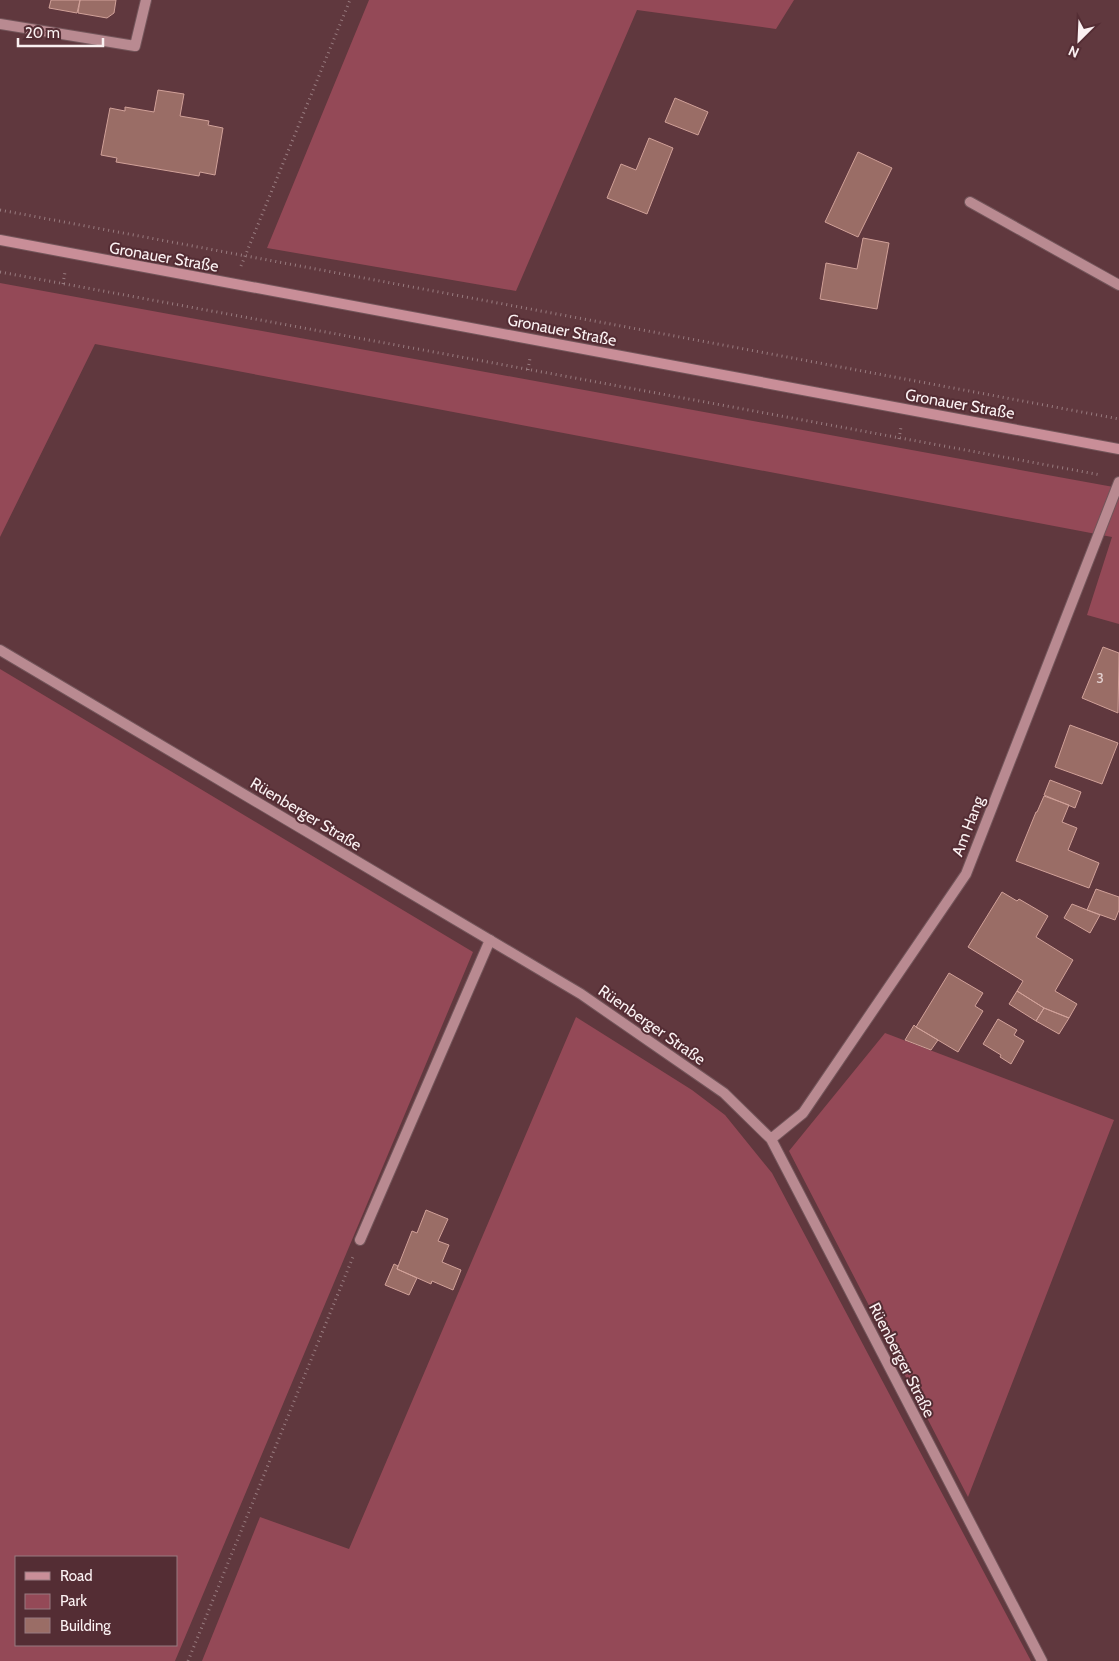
<svg xmlns="http://www.w3.org/2000/svg" width="1119" height="1661" font-family="Cabin,sans-serif">
<style>
.green{fill:#944957;fill-rule:evenodd}
.building{fill:#9a6d66;stroke:#d1a199}
.lines{fill:none;stroke-linecap:round;stroke-linejoin:round}
.lane-casing{stroke:#73555a;stroke-width:12}
.street-casing{stroke:#73555a;stroke-width:12}
.secondary-casing{stroke:#73555a;stroke-width:12}
.path{stroke:#987b7f;stroke-width:3;stroke-dasharray:1 4;stroke-linecap:butt}
.lane{stroke:#b98a91;stroke-width:10}
.street{stroke:#b98a91;stroke-width:10}
.secondary{stroke:#c98e98;stroke-width:10}
.labels{text-anchor:middle;dominant-baseline:central;stroke-width:4;stroke-linejoin:round;paint-order:stroke}
.number-label{font-size:14px;fill:#e3d0cf}
.street-label{font-size:16px;fill:#fbf1f2;stroke:#542d34}
</style>
<rect width="100%" height="100%" fill="#60383e"/>
<!-- green -->
<path class="green" d="M 369,0 L 794,0 L 776,29 L 637,10 L 516,291 L 267,248 Z
M 0,283 L 1119,488 L 1119,624 L 1087,615 L 1112,537 L 95,344 L 0,537 Z
M 0,669 L 473,952 L 175,1661 L 0,1661 ZM 16,1557 L 176,1557 L 176,1645 L 16,1645 Z
M 576,1017 L 692,1090 L 725,1115 L 772,1173 L 1031,1661 L 202,1661 L 260,1517 L 349,1549 Z
M 885,1033 L 1114,1120 L 968,1497 L 789,1151 Z"/>
<!-- building -->
<path class="building" d="M 51,0 L 80,0 L 77,13 L 49,8 Z
M 80,0 L 116,0 L 114,13 L 107,18 L 78,13 Z
M 158,90 L 184,94 L 180,116 L 209,121 L 208,125 L 223,128 L 215,175 L 200,172 L 199,176 L 116,162 L 117,158 L 101,155 L 110,108 L 125,111 L 125,107 L 154,112 Z
M 675,98 L 708,112 L 698,135 L 665,122 Z
M 649,138 L 673,148 L 647,214 L 607,198 L 621,164 L 636,170 Z
M 858,152 L 892,168 L 858,237 L 825,222 Z
M 863,238 L 889,243 L 877,309 L 820,299 L 826,263 L 857,269 Z
M 1103,647 L 1119,653 L 1118,713 L 1082,698 Z
M 1070,725 L 1118,743 L 1102,784 L 1055,767 Z
M 1050,780 L 1081,792 L 1075,808 L 1044,795 Z
M 1044,796 L 1069,805 L 1062,822 L 1077,828 L 1068,850 L 1099,863 L 1089,888 L 1016,861 L 1036,812 L 1037,812 Z
M 1096,889 L 1119,897 L 1119,910 L 1115,920 L 1087,910 Z
M 1002,892 L 1017,901 L 1019,899 L 1048,916 L 1036,937 L 1073,960 L 1055,991 L 1077,1004 L 1069,1018 L 1044,1008 L 1017,991 L 1023,981 L 968,947 Z
M 1072,904 L 1100,915 L 1090,933 L 1064,918 Z
M 949,973 L 983,993 L 975,1006 L 983,1011 L 958,1052 L 916,1027 Z
M 1017,991 L 1044,1008 L 1036,1021 L 1009,1004 Z
M 1044,1008 L 1069,1018 L 1059,1034 L 1036,1021 Z
M 998,1019 L 1017,1030 L 1014,1035 L 1024,1041 L 1011,1064 L 1000,1057 L 1001,1055 L 983,1044 Z
M 914,1025 L 916,1027 L 938,1040 L 931,1050 L 905,1040 Z
M 426,1210 L 448,1219 L 438,1241 L 449,1245 L 442,1262 L 461,1270 L 453,1290 L 432,1281 L 431,1284 L 397,1269 L 412,1231 L 417,1233 Z
M 394,1264 L 398,1266 L 397,1269 L 417,1278 L 409,1295 L 385,1285 Z"/>
<g class="lines">
<!-- lane casing -->
<g class="lane-casing">
<path id="lane" d="M 970,202 L 1119,285
M 360,1240 L 490,940"/>
</g>
<!-- street casing -->
<g class="street-casing">
<path id="street" d="M 0,24 L 135,46 L 146,0
M 0,650 L 581,994 L 724,1093 L 771,1139 L 1042,1661
M 771,1139 L 803,1113 L 966,874 L 1119,482"/>
</g>
<!-- secondary casing -->
<g class="secondary-casing">
<path id="secondary" d="M 0,240 L 1119,449"/>
</g>
<!-- path -->
<path class="path" d="M 0,210 L 1119,419
M 241,266 L 350,0
M 0,272 L 1101,475
M 63,284 L 65,272
M 528,370 L 530,358
M 899,439 L 901,427
M 188,1661 L 353,1257"/>
<!-- lane -->
<use href="#lane" class="lane"/>
<!-- street -->
<use href="#street" class="street"/>
<!-- secondary -->
<use href="#secondary" class="secondary"/>
</g>
<g class="labels">
<!-- number labels -->
<g class="number-label">
<text x="1100" y="678">3</text>
</g>
<!-- street labels -->
<g class="street-label">
<text transform="translate(164 257) rotate(10)">Gronauer Straße</text>
<text transform="translate(562 330) rotate(11)">Gronauer Straße</text>
<text transform="translate(960 404) rotate(10)">Gronauer Straße</text>
<text transform="translate(306 814) rotate(31)">Rüenberger Straße</text>
<text transform="translate(968 826) rotate(-69)">Am Hang</text>
<text transform="translate(652 1025) rotate(35)">Rüenberger Straße</text>
<text transform="translate(902 1360) rotate(63)">Rüenberger Straße</text>
</g>
</g>
<!-- legend -->
<rect x="15" y="1556" width="162" height="90" fill="#542d34" stroke="#977b80"/>
<rect x="25" y="1572" width="25" height="8" fill="#c98e98" stroke="#977b80"/>
<text x="60" y="1581" font-size="15" fill="#fbf1f2">Road</text>
<rect x="25" y="1594" width="25" height="15" fill="#944957" stroke="#977b80"/>
<text x="60" y="1606" font-size="15" fill="#fbf1f2">Park</text>
<rect x="25" y="1618" width="25" height="15" fill="#9a6d66" stroke="#977b80"/>
<text x="60" y="1631" font-size="15" fill="#fbf1f2">Building</text>
<!-- north arrow -->
<g transform="translate(1079 40) rotate(204)" stroke="#542d34" stroke-width="4" paint-order="stroke">
<path d="M0-4L9 19L0 12L-9 19Z" fill="#fbf1f2"/>
<text y="-8" font-size="14" font-weight="bold" text-anchor="middle" fill="#fbf1f2">N</text>
</g>
<!-- scale -->
<path d="M18 38v8h85v-8" fill="none" stroke="#fbf1f2" stroke-width="2.5"/>
<text x="25" y="38" font-size="15" fill="#fbf1f2" stroke="#542d34" stroke-width="4" paint-order="stroke">20 m</text>
</svg>
